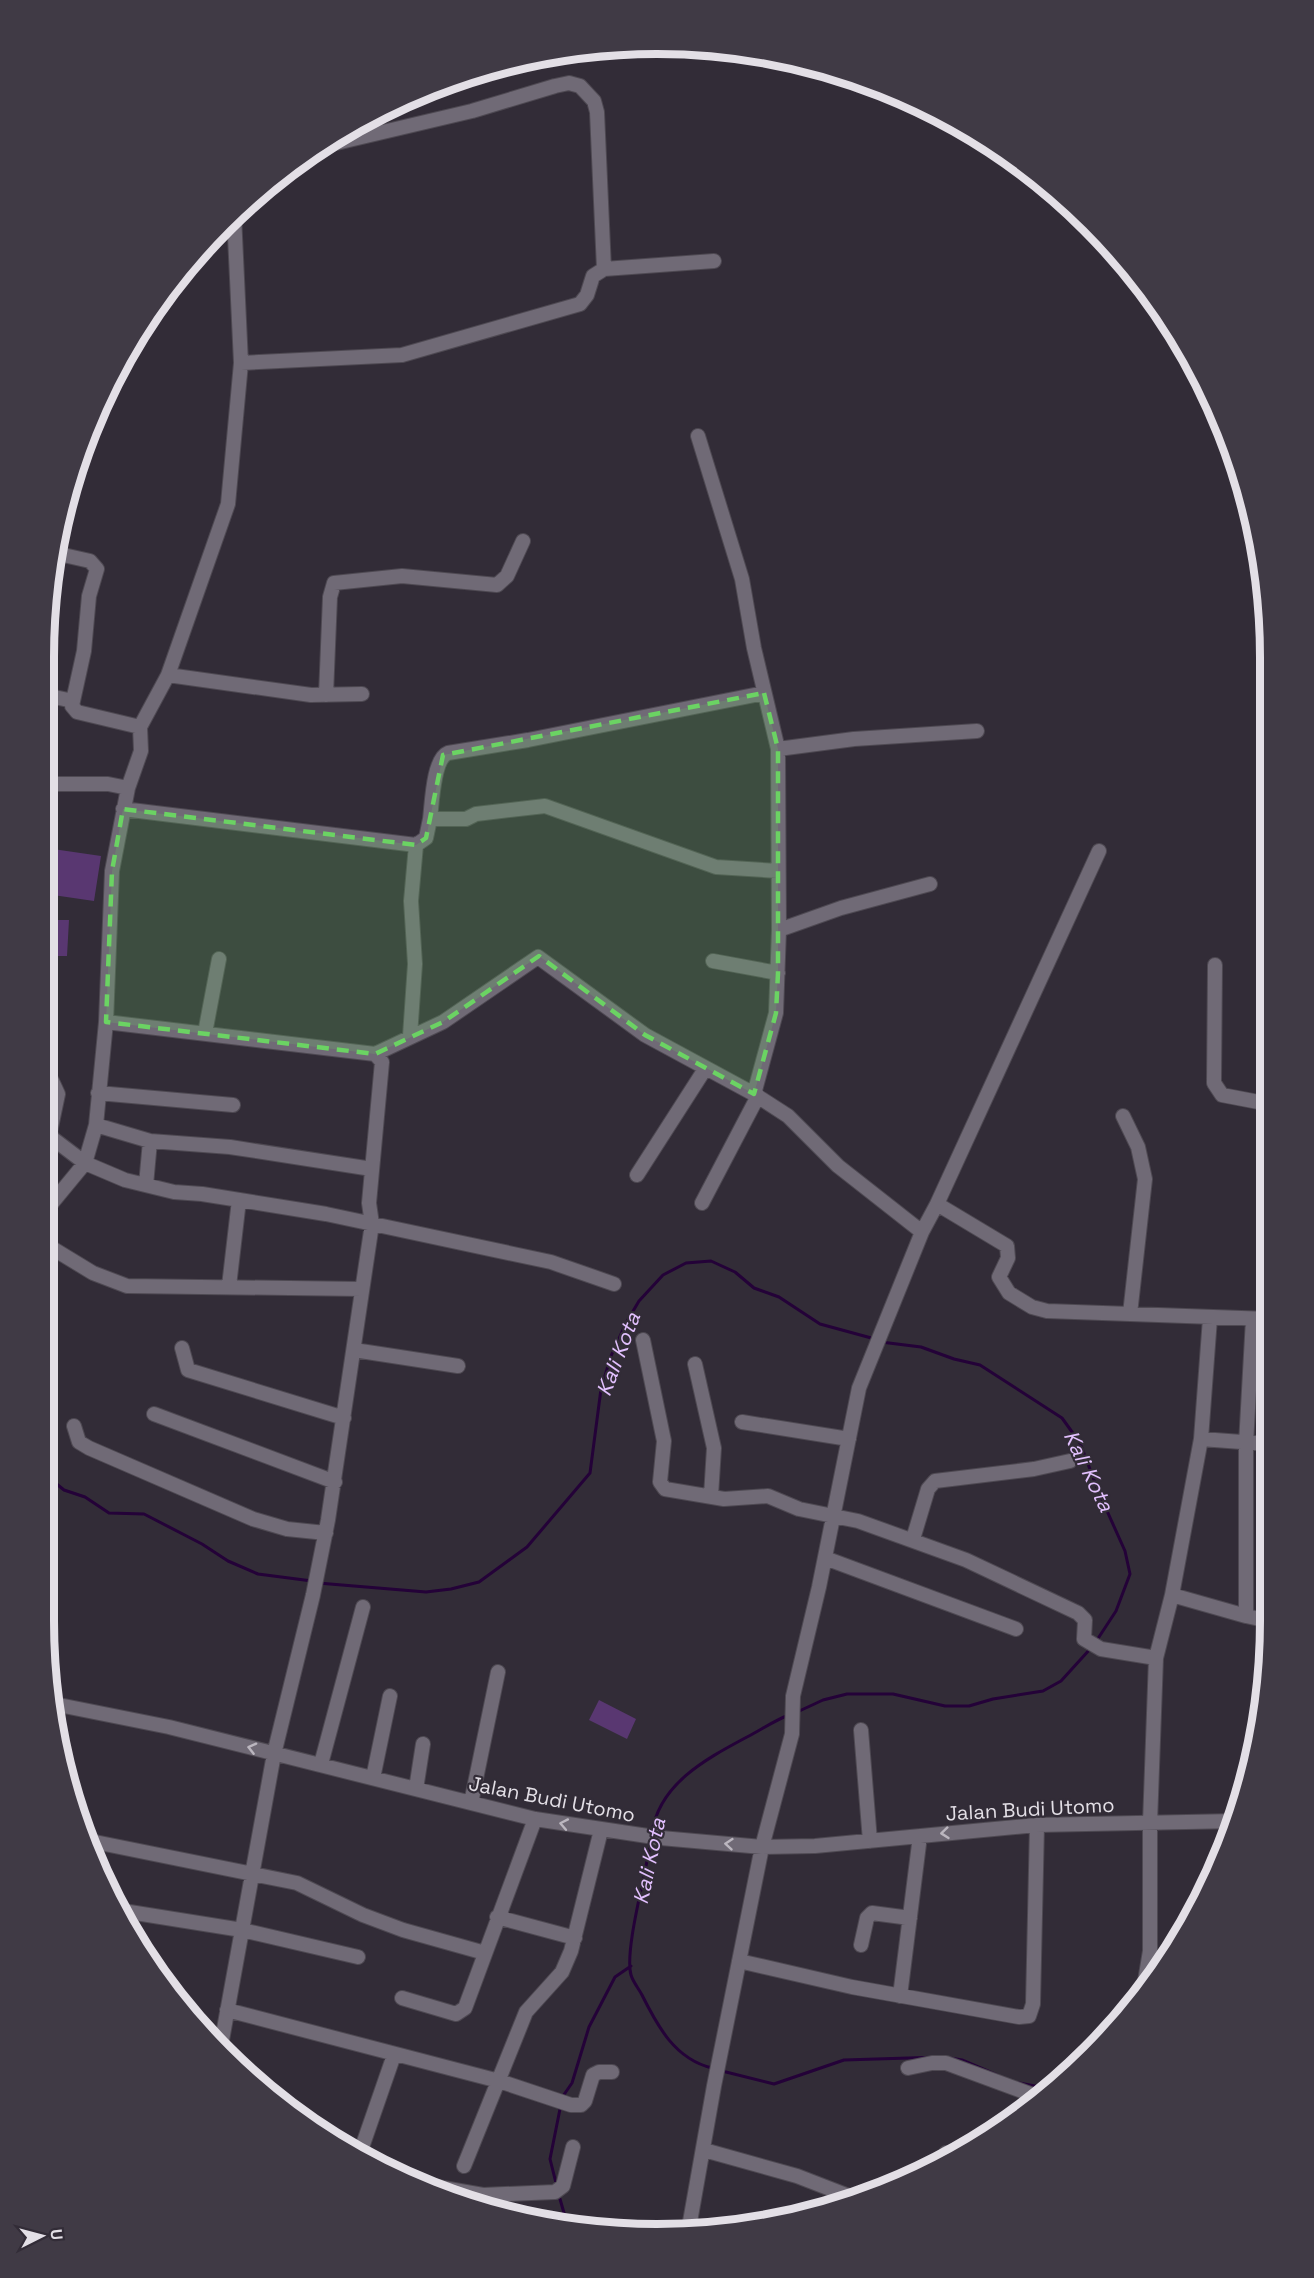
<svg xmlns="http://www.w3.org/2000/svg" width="1314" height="2278" font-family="'Space Grotesk',sans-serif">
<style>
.green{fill:#593771}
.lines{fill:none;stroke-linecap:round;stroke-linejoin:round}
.stream{stroke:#240238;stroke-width:3}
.minor-casing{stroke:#4e4952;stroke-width:16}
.minor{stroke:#706a76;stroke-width:14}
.oneway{stroke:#bbb6bf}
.marked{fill:#6bd363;fill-opacity:0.2;stroke:#6bd363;stroke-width:4.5;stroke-dasharray:12 8;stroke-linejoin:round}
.labels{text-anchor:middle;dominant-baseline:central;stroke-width:4.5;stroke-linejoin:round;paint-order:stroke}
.street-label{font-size:20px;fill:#e3dfe6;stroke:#322c37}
.water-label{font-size:21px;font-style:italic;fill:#e2c0fe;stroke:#322c37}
.rim{fill:none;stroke:#e3dfe6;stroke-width:8}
</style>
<rect width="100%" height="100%" fill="#322c37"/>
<!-- green -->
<path class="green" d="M 46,848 L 101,856 L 94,901 L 46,894 Z
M 46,920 L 69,920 L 67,956 L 46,956 Z
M 599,1700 L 636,1719 L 627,1739 L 589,1720 Z"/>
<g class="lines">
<!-- stream -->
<path class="stream" d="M 881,1342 L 921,1347 L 954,1359 L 980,1365 L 1062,1418 L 1080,1443 L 1099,1493 L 1125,1551 L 1130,1574 L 1116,1611 L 1097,1640
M 48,1477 L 64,1490 L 85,1497 L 109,1513 L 144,1514 L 202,1544 L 228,1561 L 258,1574 L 312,1581
M 318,1583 L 426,1592 L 451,1589 L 479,1582 L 527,1547 L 590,1473 L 601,1389 L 611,1356 L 626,1323 L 639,1301 L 663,1275 L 686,1263 L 711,1261 L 735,1272 L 754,1288 L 779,1297 L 820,1324 L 875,1339
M 795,1713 L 823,1700 L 847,1694 L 893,1694 L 945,1706 L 969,1706 L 993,1699 L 1043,1691 L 1061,1681 L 1091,1648
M 652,1833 C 659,1783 708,1758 747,1737 C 761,1730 775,1720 789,1715
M 651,1839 C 647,1870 624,1950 631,1975 C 633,1982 639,1989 642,1995 C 658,2027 675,2059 712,2068
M 950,2058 L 962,2060 L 997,2075
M 722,2071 L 774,2084 L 844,2060 L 941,2057
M 1014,2082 L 1050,2089
M 563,2096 L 572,2083 L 589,2027 L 615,1977 L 631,1966
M 556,2183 L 550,2159 L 560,2109
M 560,2199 L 568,2227"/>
<!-- minor casing -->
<g class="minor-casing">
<path id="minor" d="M 315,148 L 472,111 L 555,86 L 569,83 L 580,86 L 594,101 L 597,112 L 604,269
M 241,363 L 402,355 L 580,304 L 587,295 L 593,276 L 604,269 L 714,261
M 698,436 L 742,579 L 754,648 L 778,749 L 779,930 L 776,1013 L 754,1094
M 59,554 L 90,561 L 97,569 L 89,596 L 84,651 L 73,701
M 168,675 L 311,695 L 362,694
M 45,695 L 73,701 L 72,706 L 77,712 L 140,727
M 326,695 L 330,597 L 334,583 L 402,576 L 497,585 L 507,576 L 523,541
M 778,749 L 854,739 L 977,731
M 45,784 L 108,784 L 128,788
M 123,809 L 416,845 L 426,838 L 430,819 L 466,819 L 476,814 L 545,806 L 716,867 L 778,871
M 430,819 C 432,804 433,759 448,753 L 528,740 L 764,693
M 779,930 L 841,908 L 930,884
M 713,961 L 778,973
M 1215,965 L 1214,1083 L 1222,1095 L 1269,1104
M 106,1022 L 375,1054 L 382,1062 L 369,1203 L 372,1224 L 328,1520 L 313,1595 L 274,1754 L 220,2051
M 205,1033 L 219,959
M 410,1036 L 415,964 L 411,901 L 416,845
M 375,1054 L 443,1022 L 538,957 L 645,1035 L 754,1094 L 788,1116 L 838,1166 L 922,1232
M 47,1078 L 52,1081 L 58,1094 L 50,1132 L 52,1138 L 85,1163 L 125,1180 L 174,1192 L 202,1194 L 326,1214 L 551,1262 L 614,1284
M 98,1093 L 233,1105
M 1123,1116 L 1138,1147 L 1145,1179 L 1130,1314
M 96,1125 L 150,1141 L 230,1147 L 372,1169
M 637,1175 L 705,1069
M 146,1185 L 150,1141
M 702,1203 L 758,1096
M 937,1204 L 1099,851
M 47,1209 L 85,1163 L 96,1125 L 106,1022 L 112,871 L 128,788 L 141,751 L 140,727 L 168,675 L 228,504 L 241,363 L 234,215
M 47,1245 L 93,1273 L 127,1286 L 362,1289
M 229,1286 L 239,1200
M 1253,1319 L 1246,1444 L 1246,1616 L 1269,1621
M 643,1340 L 664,1441 L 660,1482 L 665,1489 L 724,1499 L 768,1496 L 799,1509 L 858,1521 L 966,1560 L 1078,1613 L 1085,1620 L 1084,1639 L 1101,1649 L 1156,1658
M 182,1348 L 188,1370 L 344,1418
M 354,1350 L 458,1366
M 695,1364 L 714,1448 L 711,1496
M 154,1414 L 335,1482
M 742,1422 L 849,1439
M 74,1426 L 79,1442 L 89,1448 L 253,1519 L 287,1529 L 326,1533
M 1201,1439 L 1269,1444
M 913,1539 L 928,1489 L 935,1481 L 1034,1469 L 1070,1461
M 825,1558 L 1016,1629
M 1172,1595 L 1246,1616
M 49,1703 L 169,1727 L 535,1819 L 661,1838 L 762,1847 L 815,1846 L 1037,1825 L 1236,1821
M 861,1730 L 870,1841
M 321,1764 L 363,1607
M 373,1778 L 390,1696
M 416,1789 L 423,1744
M 471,1803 L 498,1672
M 85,1840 L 297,1883 L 363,1915 L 403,1930 L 485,1953
M 117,1910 L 242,1930 L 358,1957
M 497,1917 L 575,1938
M 861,1945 L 867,1918 L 872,1913 L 910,1918
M 739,1961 L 852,1987 L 1019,2017 L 1029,2016 L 1033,2004 L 1037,1825
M 1143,1993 L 1150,1951 L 1150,1823 L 1156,1658 L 1172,1595 L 1201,1439 L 1210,1318
M 900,1996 L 920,1836
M 402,1998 L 456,2014 L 465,2008 L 535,1819
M 227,2010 L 499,2081 L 571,2105 L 581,2105 L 585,2101 L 593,2075 L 599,2072 L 612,2072
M 908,2068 L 932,2063 L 946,2063 L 1041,2098
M 704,2150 L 797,2176 L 859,2200
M 946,2153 L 957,2156
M 359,2156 L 394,2055
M 464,2166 L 526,2012 L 562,1972 L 571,1951 L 601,1830
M 420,2184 L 483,2195 L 555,2192 L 563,2186 L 573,2147
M 688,2233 L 714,2086 L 762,1847 L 792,1734 L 793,1696 L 819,1587 L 859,1388 L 922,1232 L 937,1204 L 1007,1246 L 1008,1258 L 999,1277 L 1009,1293 L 1032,1307 L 1047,1311 L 1269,1319"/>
</g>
<!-- minor -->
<use href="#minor" class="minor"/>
</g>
<!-- one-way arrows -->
<defs><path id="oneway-chevron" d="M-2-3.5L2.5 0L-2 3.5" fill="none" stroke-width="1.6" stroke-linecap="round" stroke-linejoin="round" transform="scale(1.5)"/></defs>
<g class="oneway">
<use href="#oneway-chevron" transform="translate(252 1748) rotate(-166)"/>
<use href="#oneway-chevron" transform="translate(564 1824) rotate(-169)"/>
<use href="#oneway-chevron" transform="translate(945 1833) rotate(174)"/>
<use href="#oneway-chevron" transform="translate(729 1844) rotate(-175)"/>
</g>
<!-- marked area -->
<path class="marked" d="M 764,693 L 778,749 L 778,973 L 776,1013 L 754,1094 L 645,1035 L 539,956 L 443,1022 L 375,1054 L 106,1022 L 112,871 L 123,809 L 416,845 L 426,838 L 443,755 Z"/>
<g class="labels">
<!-- street labels -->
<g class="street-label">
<text transform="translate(552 1799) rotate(11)">Jalan Budi Utomo</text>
<text transform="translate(1030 1809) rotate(-3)">Jalan Budi Utomo</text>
</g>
<!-- water labels -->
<g class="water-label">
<text transform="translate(618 1354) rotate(-69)">Kali Kota</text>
<text transform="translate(1089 1471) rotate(64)">Kali Kota</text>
<text transform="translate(649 1861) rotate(-78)">Kali Kota</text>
</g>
</g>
<!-- crop -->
<path d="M0 0H1314V2278H0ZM657 54H657A603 603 0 0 1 1260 657V1621A603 603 0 0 1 657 2224H657A603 603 0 0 1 54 1621V657A603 603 0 0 1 657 54Z" fill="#403a45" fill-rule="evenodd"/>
<path class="rim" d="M657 54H657A603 603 0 0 1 1260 657V1621A603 603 0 0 1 657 2224H657A603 603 0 0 1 54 1621V657A603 603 0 0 1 657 54Z"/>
<!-- north arrow -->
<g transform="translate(42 2236) rotate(84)" stroke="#322c37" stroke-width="4.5" paint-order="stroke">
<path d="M0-4.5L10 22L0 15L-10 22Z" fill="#e3dfe6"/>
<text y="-9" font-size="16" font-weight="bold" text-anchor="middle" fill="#e3dfe6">U</text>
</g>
</svg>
